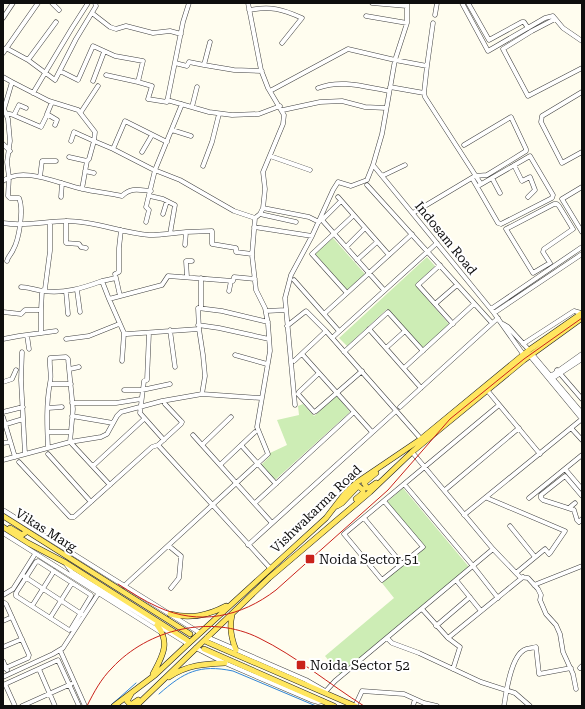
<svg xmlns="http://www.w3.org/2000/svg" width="585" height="709" font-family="'Roboto Serif',serif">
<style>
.green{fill:#cdedb5}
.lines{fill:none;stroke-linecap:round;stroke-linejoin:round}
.stream{stroke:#3186d8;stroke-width:1}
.minor-casing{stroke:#414141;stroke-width:5}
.major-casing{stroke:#1f1f1f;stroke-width:6}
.minor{stroke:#fff;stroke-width:4}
.major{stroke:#ffe65f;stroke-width:5}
.rail{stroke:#ca221b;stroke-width:1}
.poi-dot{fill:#ca221b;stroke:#fff;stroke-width:1.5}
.labels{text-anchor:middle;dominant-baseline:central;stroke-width:4;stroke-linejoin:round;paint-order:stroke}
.street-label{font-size:13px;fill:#0e0e0e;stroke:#fff}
.poi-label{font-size:13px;fill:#0e0e0e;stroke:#fff;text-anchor:start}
</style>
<rect width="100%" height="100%" fill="#fffdef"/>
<!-- green -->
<path class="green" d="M 333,238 L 365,274 L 347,290 L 315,254 Z
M 427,257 L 435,266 L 415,285 L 449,324 L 423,348 L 387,309 L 347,346 L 339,338 Z
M 337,396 L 350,412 L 275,480 L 261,465 L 270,456 L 270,453 L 287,445 L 277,420 L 299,415 L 298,406 L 303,404 L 314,416 Z
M 403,488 L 469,567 L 340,674 L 325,656 L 394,598 L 382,583 L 425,547 L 387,502 Z"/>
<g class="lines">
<!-- stream -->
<path class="stream" d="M 159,694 C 184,672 199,664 233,671 L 316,706
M 110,706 L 136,683"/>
<!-- minor casing -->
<g class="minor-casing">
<path id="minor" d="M 52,3 L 59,10
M 372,3 L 407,6
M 462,3 L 488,51 L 545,18 L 553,16 L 563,28 L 582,41
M 468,3 L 489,40 L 522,22 L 524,22 L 528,28
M 249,10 C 271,6 282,9 302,18 L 282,43
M 92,13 L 110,27 L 116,29 L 126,26 L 153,33 L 170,31 L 181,34
M 435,15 L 437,3
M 366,16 L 407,23
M 3,18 L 13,3
M 555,19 L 532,31 L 503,49 L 528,96 L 582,68
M 433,23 L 427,66 L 424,93 L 425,97 L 481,184
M 6,48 L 28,60 L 55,80 L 76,39 L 96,6 L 95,3
M 3,53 L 38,3
M 28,60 L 56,22
M 175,63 L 187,66 L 189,62 L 204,65 L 210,42
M 204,65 L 234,70 L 262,71
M 60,71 L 78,80 L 93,46 L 115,56 L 143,61 L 138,82 L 152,86 L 148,99 L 167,102 L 183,22 L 189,3
M 106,75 L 138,82
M 3,77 L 12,82 L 4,109 L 8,119 L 10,141 L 7,162 L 9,177 L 8,196 L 10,198 L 19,198 C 24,210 19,240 13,250 C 11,255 8,256 7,261
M 93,81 L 104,52
M 12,82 L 49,101 L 78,110 L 95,132 L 94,141 L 113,149 L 152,169 L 180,180 L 234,211 L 255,218 L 260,214 L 263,208 L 265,189 L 263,172 L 283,124 L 284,115 L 268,88 L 261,70 L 248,3
M 390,87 L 424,93
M 318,88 C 341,79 365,87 389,91
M 270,91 L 348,49 L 395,60 L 427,66
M 582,92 L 542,116 L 541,122 L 562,163 L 582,152
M 33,93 L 72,28 L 88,3
M 167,100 L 209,112 L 232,115 L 259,114 L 280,106
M 52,102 L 47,114 L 57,120 L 55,125
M 192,107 L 197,87
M 283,110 L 320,102 L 342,101 L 365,107 L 386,108
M 81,112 L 98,86
M 5,113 L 14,115 L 19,105 L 26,108
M 13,115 L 41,127 L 47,115
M 172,130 L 191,136
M 71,141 L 74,132 L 94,141 L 89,159 L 87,161 L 82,189
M 3,144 L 10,151
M 113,149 L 125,121 L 167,142
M 142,152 L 152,135
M 270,156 L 310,170
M 69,157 L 87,161
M 373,165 L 494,313 L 523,354
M 514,165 L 522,181 L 530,177 L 535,190 L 528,197
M 203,166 L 212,142 L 219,114
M 85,171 L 94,173
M 382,176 L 405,165
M 40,177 L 42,161 L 56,161
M 472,178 L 498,223 L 501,224 L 552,198 L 553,195 L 530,156 L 478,186
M 492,178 L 500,193
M 3,181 C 23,165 61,185 83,189 C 96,192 109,193 122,196 C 131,187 139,190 151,191
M 367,185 L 492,323
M 582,187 L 562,199 L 582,232
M 150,196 L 163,199 L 175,205 L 170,234
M 61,197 L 62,183
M 338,197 L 389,255
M 341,201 L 322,220 L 384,290
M 554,204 L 557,204 L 559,206 L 573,229 L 544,249 L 543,252 L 550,263 L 533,273 L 506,229 Z
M 263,208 L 309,217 L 319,222
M 413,213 L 475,176 L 487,175 L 526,151 L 526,149 L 511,117 L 464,145
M 163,214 L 167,201
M 260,214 L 296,222
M 66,221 L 66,243 L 79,244 L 81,247 L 86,248
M 146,222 L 149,210 L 146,207 L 155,170 L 182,104
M 3,223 C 27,227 44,221 67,221 C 95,221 122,233 149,235 C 161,235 174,233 186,232
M 254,227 L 312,236
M 185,245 L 186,232 L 212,231 L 212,244 L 236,248 L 236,252 L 252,254
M 346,247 L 365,228
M 357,260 L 377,242
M 440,265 L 418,285 L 453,324
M 187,277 L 186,261 L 192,261
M 116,278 L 115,274 L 119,272 L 119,248 L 121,230
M 201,278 L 201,308
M 294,280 L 339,331
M 102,281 L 116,278 L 120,296
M 21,287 C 28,287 35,290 43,291 C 64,294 83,288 102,281 L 109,299
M 77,290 L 80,312
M 66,291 L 68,314
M 229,291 L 231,281
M 347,293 L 312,254 L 354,215
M 435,304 L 457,285
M 491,309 L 582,247
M 266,311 L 286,310
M 3,312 L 21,314 L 25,310 L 41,310
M 494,313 L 582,254
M 324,314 L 412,234
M 503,324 L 508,327 L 529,350
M 198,325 L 219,328 L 269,339
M 287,326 L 306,311 L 326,331 L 421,439
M 369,329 L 421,388
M 170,330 L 175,367
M 41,333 L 41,310 L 42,291 L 45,289 L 50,251 L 50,223
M 124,333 L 127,334 L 199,329
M 149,333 L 147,380 L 144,381 L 140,413 L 164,440
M 27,335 L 29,349
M 332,338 L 437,243
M 3,339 L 19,336 L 56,331
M 66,339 L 89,336 L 119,324
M 523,344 L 574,311 L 581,313
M 386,348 L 405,331
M 22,352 L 21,380 L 25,454
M 344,352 L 388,312 L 423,351
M 302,354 L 372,432
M 532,354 L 582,413
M 235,355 L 267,364
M 530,356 L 582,419
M 122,361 L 124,333 L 109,299 L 162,285 L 168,276 L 233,281 L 234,277 L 255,279
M 294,361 L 326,331
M 404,368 L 474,304
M 70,369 L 79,367
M 557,370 L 582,399
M 319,373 L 299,392 L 298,394 L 314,412 L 316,411 L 362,371
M 551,376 L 582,354
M 553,378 L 582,359
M 3,382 L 12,379 L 16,370
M 50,384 L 71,384
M 124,390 L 142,390 L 170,384
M 487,390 L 540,454
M 202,394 L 205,376 L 203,355 L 199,329 L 198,308 L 222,311 L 268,322
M 72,403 L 116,403 L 141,399
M 295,405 L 285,298 L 291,275 L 312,236 L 333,190 L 338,182 L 351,186 L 367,180 L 373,165 L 382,134 L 395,60 L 407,23 L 407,3
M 400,407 L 498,318
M 48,408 L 62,407
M 3,412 L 23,407
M 72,416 L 113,423
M 3,417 L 15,457
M 3,425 L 23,419
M 571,428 L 582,440
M 48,432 L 71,432
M 193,435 L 272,523
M 3,443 L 10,442
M 72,444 L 110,485
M 158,445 L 270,568
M 202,445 L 231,417
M 241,445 L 276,484
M 48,448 C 47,426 46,404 50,383 C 52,375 49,366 50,358 L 66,357 L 68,359 L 73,409 L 70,442
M 412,452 L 493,549 L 516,573 L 520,577 L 528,578 L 538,589 L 541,595 L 540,600 L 546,614 L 556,625 L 560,634 L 563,652 L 573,674 L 576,689
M 48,454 L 91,502
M 3,460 L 70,442 L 101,437 L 107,434 L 117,416 L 121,412 L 162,401 L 202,394 L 261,398
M 19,462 L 70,517 L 74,517 L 152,447 L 158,445 L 181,424 L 182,422 L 181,421 L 165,404
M 220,465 L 255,432
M 93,466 L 144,419
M 565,469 L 582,489
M 404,484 L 473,566 L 498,598
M 445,490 L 519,428
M 582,496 L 565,476 L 541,495 L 541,498 L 543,500 L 574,510 L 577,520 L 579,522 L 582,519
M 487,498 L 565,531 L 550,553 L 549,554 L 545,549 L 516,573
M 529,498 L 582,455
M 384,501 L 423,547 L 382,580 L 344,534 C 396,491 447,448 499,405
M 255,503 L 354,412
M 569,508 L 575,503
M 3,510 L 200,633
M 464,515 L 582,419
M 364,518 L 402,564
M 510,526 L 535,557
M 3,533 L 162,633
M 248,545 L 396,411
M 169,546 L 181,556 L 179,578 L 171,588
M 38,561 L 91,595 L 91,596 L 71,629 L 69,630 L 16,596 L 16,593 L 36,562 Z
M 66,564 L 72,572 L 188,644
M 22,575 L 83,615
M 456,580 L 481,611
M 534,585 L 582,566
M 124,586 L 268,454 L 257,427 L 270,351 L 268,324 L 265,308 L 256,290 L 252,255 L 255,218
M 3,595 L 13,589 L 35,554
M 3,602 L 6,604 L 29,655 L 28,658 L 3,669
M 32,606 L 54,571
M 422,609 L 448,638 L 460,647 L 453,669
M 50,618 L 72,583
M 3,621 L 12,617
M 436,626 L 470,597
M 207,637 L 306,680 L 325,691
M 387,638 L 392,643 L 419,653 L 481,682 L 515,693 L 530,706
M 448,638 L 523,577
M 3,647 L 22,639
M 196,648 L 225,663 L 311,700 L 318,702 L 323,701
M 60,650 L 85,706
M 3,661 L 7,670
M 580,668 L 582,666
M 39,669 L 55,706
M 3,677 L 53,654 L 63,648 L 98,594
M 5,684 L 15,706
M 3,685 L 58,660 L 79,706
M 326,691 L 335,681 L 493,549
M 356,704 L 362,691 L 404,694 L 424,703 L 437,706
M 22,706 L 71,684
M 413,706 L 415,699
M 504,706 C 506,692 511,657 524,650 C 527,648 533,648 536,647 L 539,674 L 571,668"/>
</g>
<!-- major casing -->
<g class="major-casing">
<path id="major" d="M 376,473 L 364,483 L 367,488 L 369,488 L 376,483
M 337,506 L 342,503 L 358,486 L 363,490 L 363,493 L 356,499
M 3,516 L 190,634
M 3,527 L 28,543 L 66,563 L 187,640
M 10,528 L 22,535 L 25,533 L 25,530
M 170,614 C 190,619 207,616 226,606
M 232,615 C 229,628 231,638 236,650
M 207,642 L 355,706
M 204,649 L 334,706
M 153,674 C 162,657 171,643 157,625
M 169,677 C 187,665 203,664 225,663
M 131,694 L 127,701 L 130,704 L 132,704 L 138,700
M 114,706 L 155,675 L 188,644 L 326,518 L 346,492 L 356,483 L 421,439 L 529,350 L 582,313
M 136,706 L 269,578 L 370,492 L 412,452 L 524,360 L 582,318"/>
</g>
<!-- minor -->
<use href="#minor" class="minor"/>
<!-- major -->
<use href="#major" class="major"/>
<!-- rail -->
<path class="rail" d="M 118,584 C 131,592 144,601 158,607 C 199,626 241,617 276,590 L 388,490 L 450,419 L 524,359 L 582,318
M 87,706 C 94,692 101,679 112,668 C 148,629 211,614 259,638 C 296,656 329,684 364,706"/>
</g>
<!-- markers -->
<g class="poi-dot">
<rect x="305" y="554" width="10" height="10" rx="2"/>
<rect x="296" y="660" width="10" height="10" rx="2"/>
</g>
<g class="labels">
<!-- street labels -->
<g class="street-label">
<text transform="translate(446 238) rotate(51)">Indosam Road</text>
<text transform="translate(316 509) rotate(-44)">Vishwakarma Road</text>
<text transform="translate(46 530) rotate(32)">Vikas Marg</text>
</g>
<!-- poi labels -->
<g class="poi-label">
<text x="319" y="559">Noida Sector 51</text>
<text x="310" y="665">Noida Sector 52</text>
</g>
</g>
<!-- border -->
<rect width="585" height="709" fill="none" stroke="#0e0e0e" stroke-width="8"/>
</svg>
